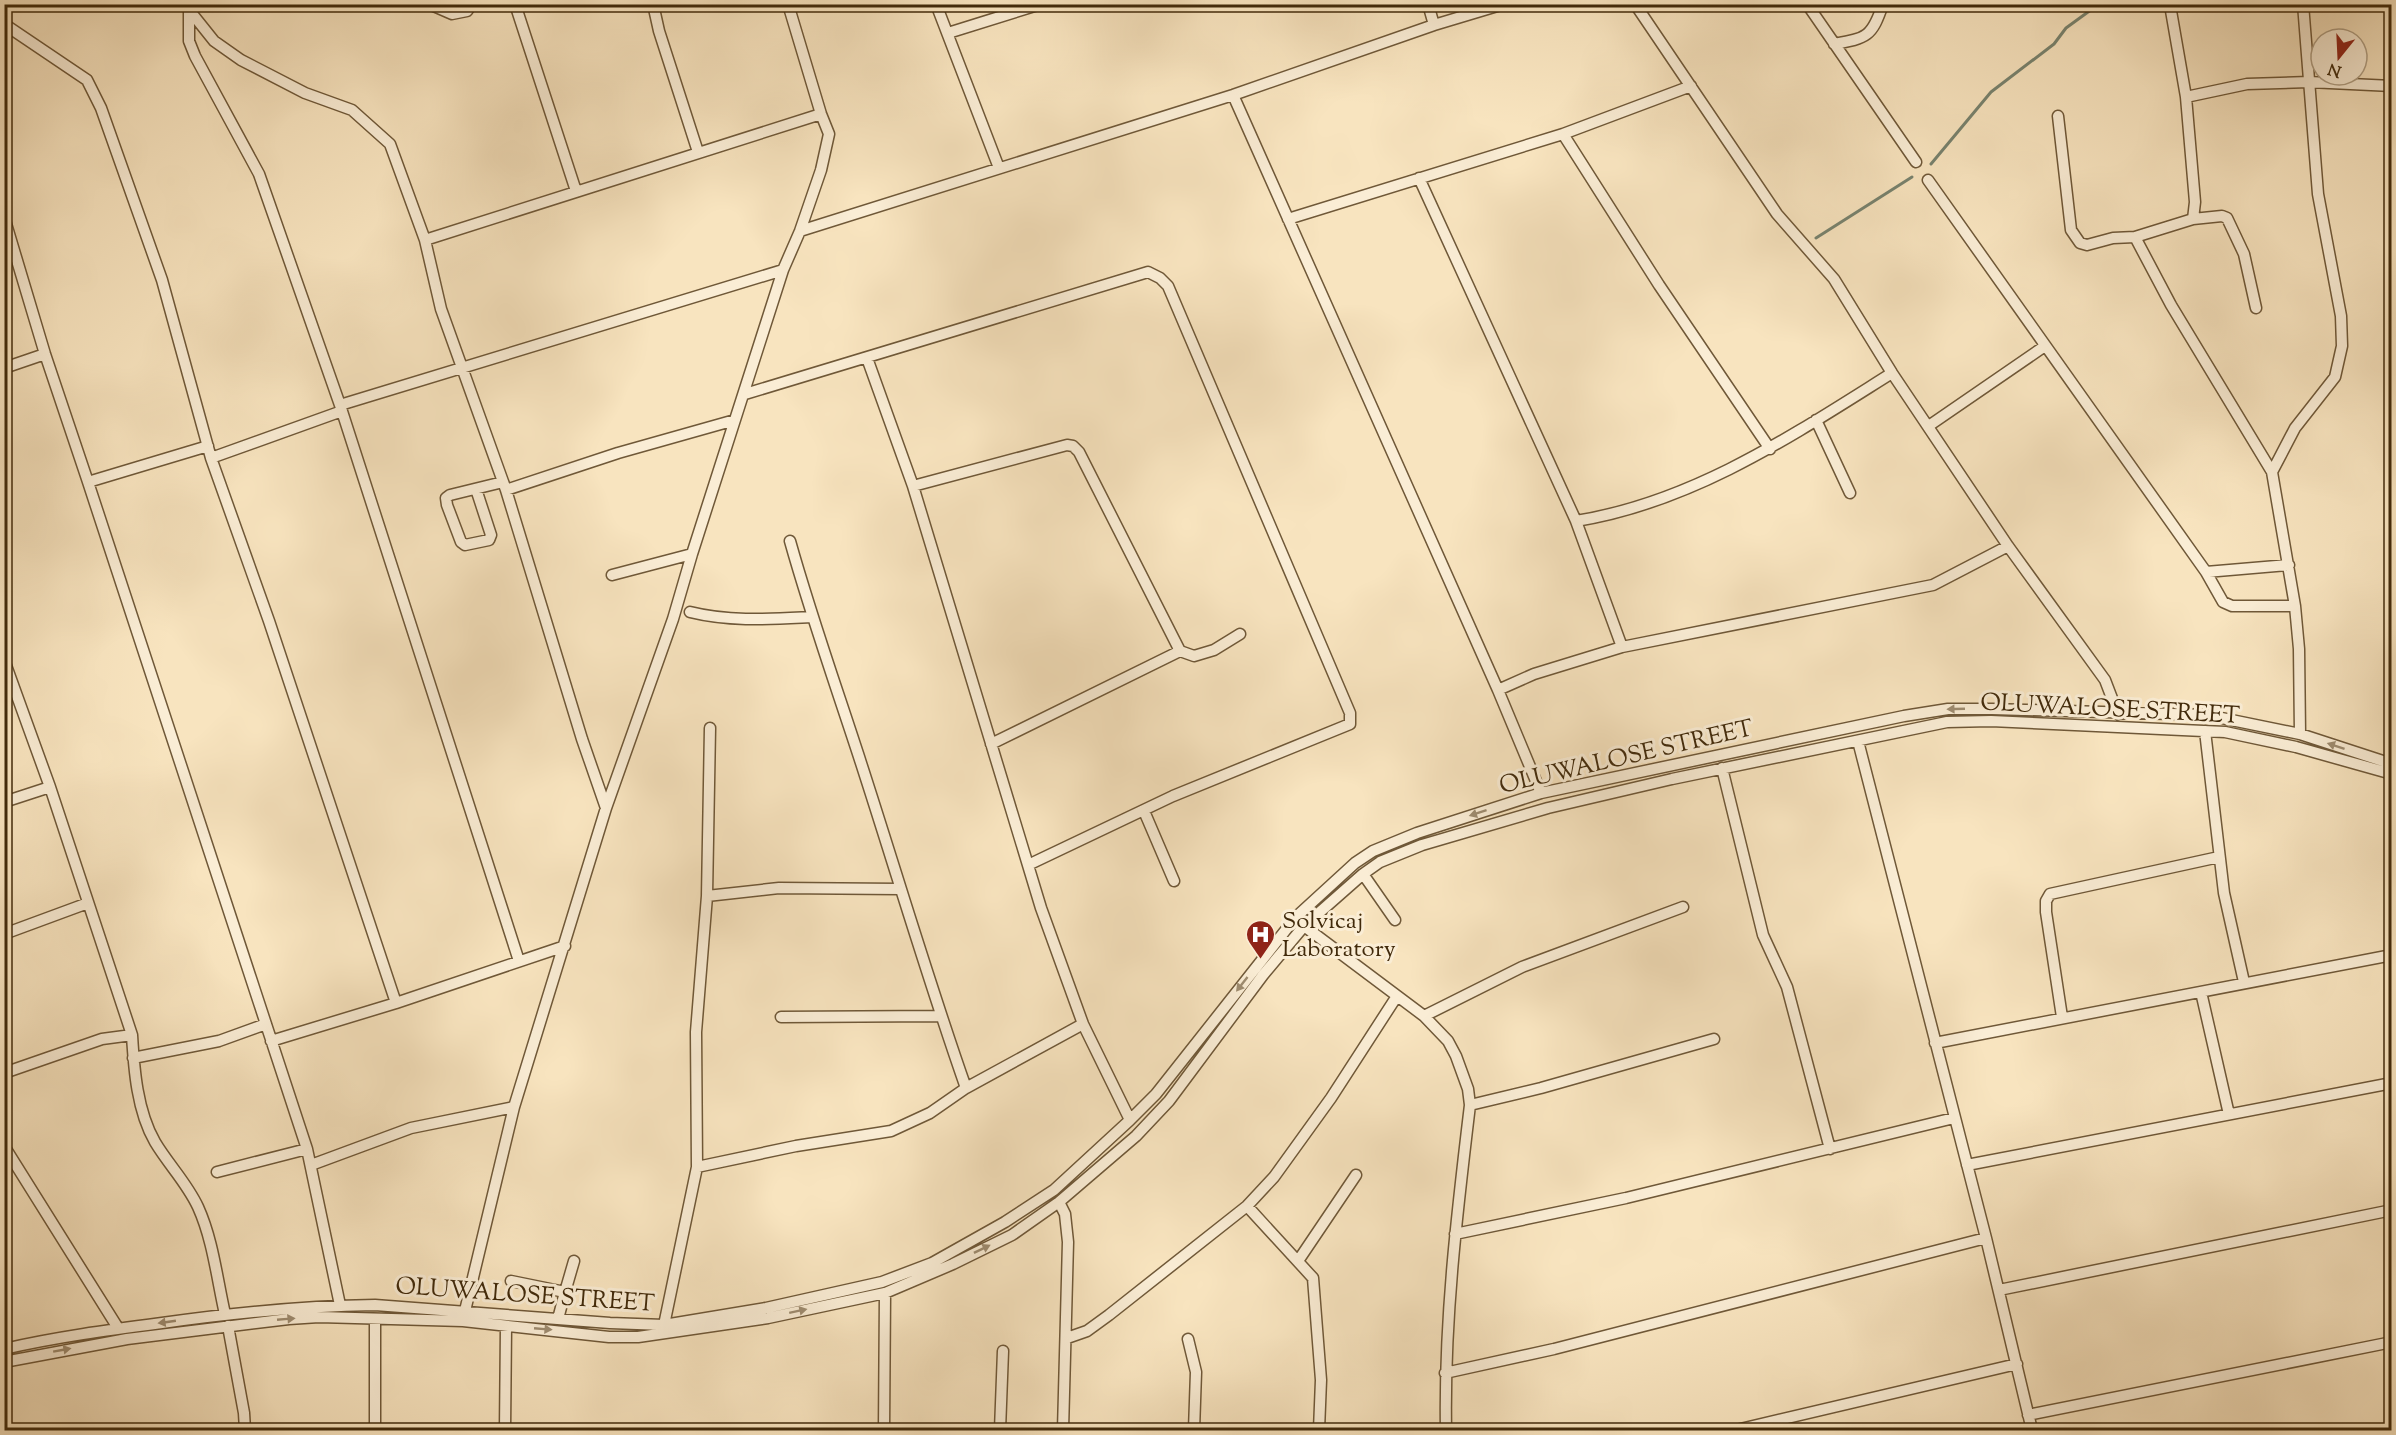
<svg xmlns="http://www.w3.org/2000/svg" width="2396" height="1435" viewBox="0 0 2396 1435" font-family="'Sorts Mill Goudy',serif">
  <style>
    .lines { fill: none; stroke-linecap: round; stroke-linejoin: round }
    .stream { stroke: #78836f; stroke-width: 3 }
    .minor-casing { stroke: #6f5838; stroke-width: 13 }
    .minor { stroke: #faedd5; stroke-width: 10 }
    .oneway { fill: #9e8c70 }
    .labels { text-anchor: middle; stroke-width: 6; stroke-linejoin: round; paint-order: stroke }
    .street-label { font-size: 24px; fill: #412a0b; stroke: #faedd5 }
    .poi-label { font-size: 24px; fill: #412a0b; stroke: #faedd5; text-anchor: start }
  </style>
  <rect width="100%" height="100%" fill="#f8e4bf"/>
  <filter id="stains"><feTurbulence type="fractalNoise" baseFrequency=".00333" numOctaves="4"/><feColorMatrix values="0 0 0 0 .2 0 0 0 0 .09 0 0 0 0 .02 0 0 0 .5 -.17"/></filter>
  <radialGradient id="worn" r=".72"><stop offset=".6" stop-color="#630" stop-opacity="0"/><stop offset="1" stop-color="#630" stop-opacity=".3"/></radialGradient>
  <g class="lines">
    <!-- stream -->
    <path class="stream" d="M1931,164L1991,92L2054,44L2066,28L2099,4
      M1816,238L1912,177"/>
    <defs>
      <path id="minor" d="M189,4V41L195,56L259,174L340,405L519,961
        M429,4L452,14L467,11L472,4
        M515,4L576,191
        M653,4L659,31L698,152
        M936,4L999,168
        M1428,4L1434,25
        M1635,4L1777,214L1834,279L1892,373L2008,546L2105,680L2118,714
        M1807,4L1916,162
        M2170,5L2186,97L2195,202L2193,219
        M190,11L214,41L241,60L305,93L352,110L390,144L425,240L441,309L506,490L582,739L606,808
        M4,24L87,80L101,108L162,280L211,458L269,621L396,1003
        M948,33L1041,4
        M1834,44C1867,38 1872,37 1883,4
        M1233,95L1498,690L1541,793
        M2186,97L2247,84L2309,82L2392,86
        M2058,116L2071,230L2080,243L2087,245L2113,238L2135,237L2193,219L2222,216L2227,218L2244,254L2256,308
        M1563,134L1659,285L1770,449
        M1419,178L1576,521L1622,647
        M1928,180L2206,572L2223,602L2232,606H2295
        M4,217L45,354L88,482L307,1149L340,1305
        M1288,219L1563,134L1691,86
        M800,231L1233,95L1434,25L1504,4
        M2135,237L2171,305L2272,472L2295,606L2299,649L2300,734
        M425,240L821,114
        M867,358L913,486L1041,908L1083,1024L1130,1120
        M4,368L45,354
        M745,394L1148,272L1160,278L1168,286L1350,713V724L1173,796L1028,865
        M340,405L783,270
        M1816,420L1850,493
        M1930,425L2045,346
        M211,458L342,411
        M2272,472L2295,428L2335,377L2342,346L2341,316L2318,194L2303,4
        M88,482L208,446
        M913,486L1067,445L1073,446L1079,452L1180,651
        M476,489L491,535L489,540L465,545L461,542L447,505L446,498L450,495L503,482
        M506,490L618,453L735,420
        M1576,521C1694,502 1793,435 1892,373
        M790,541C811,616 837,689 861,763C896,871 928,980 966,1088
        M2206,572L2289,565
        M612,575L692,554
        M690,612C730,622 770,619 811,617
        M4,660L50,787L132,1035C134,1069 137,1111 155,1142C168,1164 187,1183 198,1207C213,1240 217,1279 225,1314
        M1498,690L1534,674L1622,647L1933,585L2008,546
        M2205,731L2224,893L2244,982
        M1858,741L1986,1238L2032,1430
        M991,744L1180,651L1194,656L1214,650L1240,634
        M1722,768L1763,935L1787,987L1830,1149
        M4,802L50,787
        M1144,811L1174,881
        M1363,874L1395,920
        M707,896L779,888L900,889
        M1304,926L1424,1016L1448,1041L1456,1056L1468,1089L1470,1105C1457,1213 1444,1321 1446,1430
        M4,934L88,903
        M2201,992L2228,1110L2230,1113
        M1424,1016L1522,967L1683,907
        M781,1017L941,1016
        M2062,1017L2046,912V901L2050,894L2219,857
        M271,1041L396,1003L565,946
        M1935,1043L2392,955
        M133,1058L219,1041L266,1024
        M4,1073L102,1039L132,1035
        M1470,1105L1541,1088L1714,1039
        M4,1146L118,1328
        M311,1165L411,1128L514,1107
        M1967,1165L2392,1083
        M697,1167L796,1146L891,1131L930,1113L966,1088L1083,1024
        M217,1172L307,1149
        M1059,1202L1065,1214L1068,1242L1063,1430
        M1247,1206L1313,1278L1321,1380L1319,1430
        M1455,1234L1626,1198L1954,1118
        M1298,1261L1356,1175
        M511,1281L565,1292L558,1319
        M1999,1290L2392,1210
        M565,1292L574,1261
        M464,1315L514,1107L606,808L673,619L692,554L783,270L800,231L821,170L829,134L821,114L788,4
        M375,1319V1430
        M664,1325L697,1167L696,1032L707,896L710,728
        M228,1326L244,1413L245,1430
        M1067,1338L1087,1331L1109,1315L1247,1206L1274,1177L1331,1098L1397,996
        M1188,1339L1196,1372L1194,1430
        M4,1349C56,1337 109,1330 162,1323C232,1313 303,1306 375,1305L610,1323L664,1325L766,1308L882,1282L932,1263L1005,1222L1054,1190L1130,1120L1156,1094L1296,917L1355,863L1373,851L1417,833L1541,793L1904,716L1948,709H1992L2207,715L2300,734L2392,764
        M4,1362L127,1339L289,1319L319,1317L463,1321L609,1337H638L768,1318L885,1293L953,1264L1012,1235L1059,1202L1136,1136L1169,1101L1263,975L1304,926L1363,874L1380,862L1422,845L1548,808L1672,779L1947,722L1991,721L2225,732L2296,747L2392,774
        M1445,1373L1554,1349L1986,1238
        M2028,1415L2392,1342
        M505,1430L506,1326
        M884,1430L885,1293
        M1000,1430L1003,1351
        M1736,1430L2017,1364"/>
    </defs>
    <!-- minor casing -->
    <use href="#minor" class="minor-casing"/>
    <!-- minor -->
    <use href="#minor" class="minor"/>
  </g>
  <!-- one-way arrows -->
  <defs><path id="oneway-solid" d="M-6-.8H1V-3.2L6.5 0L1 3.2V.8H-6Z" transform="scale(1.5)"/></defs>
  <g class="oneway">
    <use href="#oneway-solid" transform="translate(1956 709) rotate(178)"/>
    <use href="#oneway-solid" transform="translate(2336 746) rotate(-162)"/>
    <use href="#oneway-solid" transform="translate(1478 813) rotate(162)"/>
    <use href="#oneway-solid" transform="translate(1242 984) rotate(128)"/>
    <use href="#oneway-solid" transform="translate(982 1249) rotate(-26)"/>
    <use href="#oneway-solid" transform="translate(798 1311) rotate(-12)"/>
    <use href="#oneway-solid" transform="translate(286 1319) rotate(-5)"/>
    <use href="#oneway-solid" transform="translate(167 1322) rotate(172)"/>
    <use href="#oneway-solid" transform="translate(543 1329) rotate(5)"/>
    <use href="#oneway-solid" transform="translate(62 1350) rotate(-10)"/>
  </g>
  <!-- icons -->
  <defs>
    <symbol id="hospital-pin" viewBox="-11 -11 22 30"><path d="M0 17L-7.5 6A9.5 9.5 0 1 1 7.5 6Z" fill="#8f2418" stroke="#faedd5"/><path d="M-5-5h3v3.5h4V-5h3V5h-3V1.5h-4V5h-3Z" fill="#fff"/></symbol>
  </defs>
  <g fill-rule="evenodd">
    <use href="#hospital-pin" x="1244" y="918" width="33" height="45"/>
  </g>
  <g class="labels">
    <!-- street labels -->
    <g class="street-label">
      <text transform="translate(2110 708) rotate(3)" y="8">OLUWALOSE STREET</text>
      <text transform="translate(1626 756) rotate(-13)" y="8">OLUWALOSE STREET</text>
      <text transform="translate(525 1294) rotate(4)" y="8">OLUWALOSE STREET</text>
    </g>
    <!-- poi labels -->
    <g class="poi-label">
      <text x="1282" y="928">Solvicaj<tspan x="1282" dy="28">Laboratory</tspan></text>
    </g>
  </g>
  <!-- margin -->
  <rect width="2396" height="1435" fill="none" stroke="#f8e4bf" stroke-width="24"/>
  <rect x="6" y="6" width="2384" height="1423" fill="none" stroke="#412a0b" stroke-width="3"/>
  <rect x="12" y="12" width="2372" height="1411" fill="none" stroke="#412a0b" stroke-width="1.5"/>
  <!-- north arrow -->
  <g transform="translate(2339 57) rotate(198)"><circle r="28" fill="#faedd5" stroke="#b09f84" stroke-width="1.5"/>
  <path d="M0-4.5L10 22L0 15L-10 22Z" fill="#8f2418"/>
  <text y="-9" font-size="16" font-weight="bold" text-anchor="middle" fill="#412a0b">N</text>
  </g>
  <rect width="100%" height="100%" filter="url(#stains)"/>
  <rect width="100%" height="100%" fill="url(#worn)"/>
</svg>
